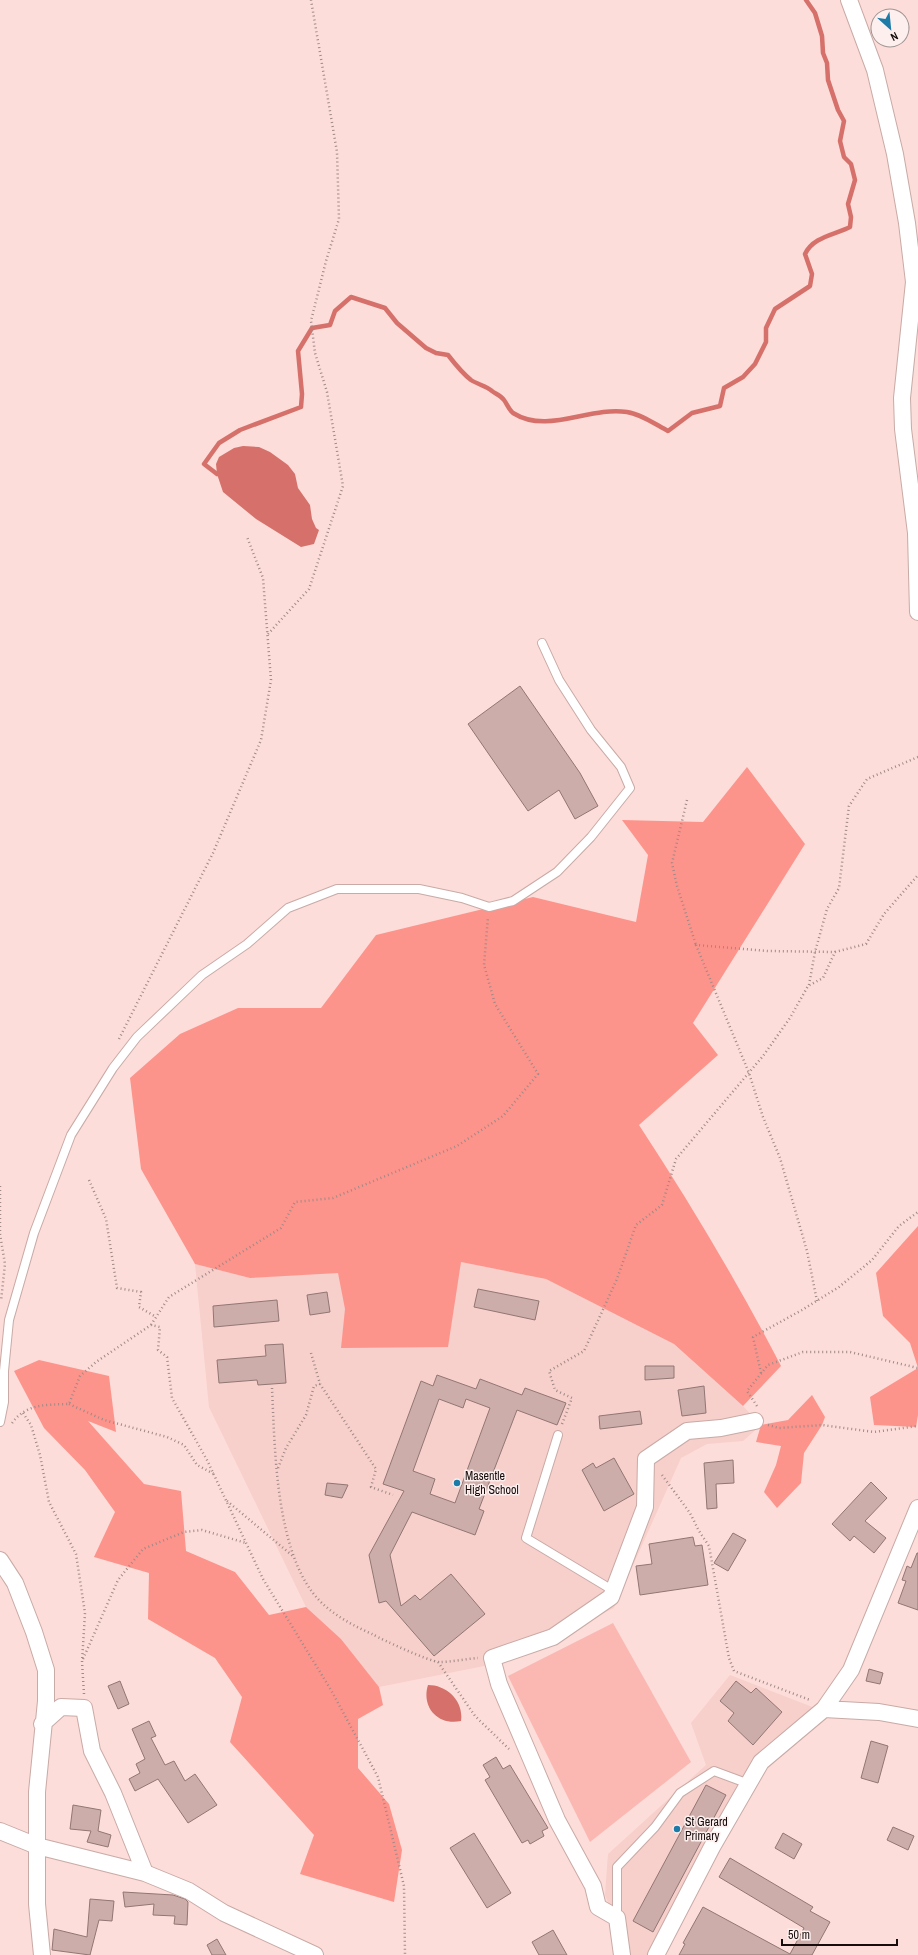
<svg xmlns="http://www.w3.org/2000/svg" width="918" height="1955" viewBox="0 0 918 1955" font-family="'Archivo Narrow',sans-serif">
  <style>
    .built { fill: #f7cfcb }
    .green { fill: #fbb8b2 }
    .forest { fill: #fc948c }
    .water { fill: #d5716a }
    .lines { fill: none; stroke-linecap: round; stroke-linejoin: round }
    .stream { stroke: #d5716a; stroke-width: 4.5 }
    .building { fill: #ccadaa; stroke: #927673; fill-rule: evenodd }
    .lane-casing { stroke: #c8aaa6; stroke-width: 10 }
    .street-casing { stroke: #c8aaa6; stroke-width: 18 }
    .path { stroke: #a08986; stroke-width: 2.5; stroke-dasharray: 1 3; stroke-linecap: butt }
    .lane { stroke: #fff; stroke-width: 8 }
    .street { stroke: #fff; stroke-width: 16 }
    .poi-dot { fill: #1d7ba8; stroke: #fcefee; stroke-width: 1.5 }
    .labels { text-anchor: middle; stroke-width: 3; stroke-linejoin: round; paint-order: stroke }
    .poi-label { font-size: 12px; fill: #160c0b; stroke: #fcefee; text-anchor: start }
  </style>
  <rect width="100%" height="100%" fill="#fdddd9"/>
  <!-- built -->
  <path class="built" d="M461,1262L546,1279L674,1344L743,1406L761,1425L743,1441L707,1444L681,1458L614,1608L504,1662L379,1687L341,1639L306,1607L209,1407L195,1264L250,1278Z
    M730,1675L815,1708L758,1754L652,1955H627L624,1939V1915L611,1910L605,1895L608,1854L706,1765L691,1723Z"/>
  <!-- green -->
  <path class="green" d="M613,1623L691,1762L590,1842L508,1676Z"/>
  <!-- forest -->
  <path class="forest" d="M747,767L805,844L693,1023L718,1055L639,1125C690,1203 738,1283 781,1366L743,1406L674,1344L546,1279L461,1262L448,1347L341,1348L345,1309L338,1273L250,1278L195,1264L141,1169L130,1078L180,1034L238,1008H321L376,935L533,897L636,922L648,855L622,820L703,822Z
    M918,1226V1415L916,1427L874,1425L870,1397L918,1368L910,1343L883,1316L876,1273Z
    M39,1360L109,1376L116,1432L88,1421L144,1484L181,1491L186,1551L235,1572L269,1615L306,1607L341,1639L379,1687L383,1705L358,1719V1768L389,1804L402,1850L394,1902L300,1874L314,1835L230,1742L242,1697L215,1658L148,1619L149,1573L94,1557L115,1512L85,1470L44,1428L14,1371Z
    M812,1395L825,1417L822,1425L804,1453L801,1483L777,1508L764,1492L776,1465L781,1446L756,1442L761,1425L788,1420Z"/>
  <!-- water -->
  <path class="water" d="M243,446L259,447L270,452L288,465L295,474L298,488L310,505L312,519L316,528L319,530L314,544L301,547L256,519L223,492L217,474L216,464L219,457L234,448Z
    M428,1685C447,1685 464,1701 461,1721C438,1726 421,1707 428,1685Z"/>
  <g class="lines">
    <!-- stream -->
    <path class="stream" d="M217,474L204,464L219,443L240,430L301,407L302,394L298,351L312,328L330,325L335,311L351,297L385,308L397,323L426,348L436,353L448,355C455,364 462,373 471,380C477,384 486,386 492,391C496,394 501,396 504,400C507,404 509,410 513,413C548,435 589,406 627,412C641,414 655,424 668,431L692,413L720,406L724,388L743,377L755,364L766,342V328L775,309L810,286L812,274L805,254C813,237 834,235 850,227L851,217L848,204L855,180L851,164L844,157L840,141L844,121L838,110L828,80L827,63L823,53L822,36L815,13L806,0"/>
  </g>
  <!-- building -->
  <path class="building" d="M520,686L580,773L598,806L575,819L559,790L528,811L468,724Z
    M478,1289L539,1301L535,1320L474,1307Z
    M327,1292L330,1312L310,1315L307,1295Z
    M277,1300L279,1321L214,1327L213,1306Z
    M283,1344L286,1383L258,1385L257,1380L219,1383L217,1360L266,1356L265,1345Z
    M645,1366H674V1378L645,1380Z
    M437,1375L476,1389L480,1379L522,1395L525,1388L566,1403L557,1425L517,1410L479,1509L484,1511L475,1535L412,1512L390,1555L401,1606L415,1595L420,1600L451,1574L485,1614L434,1656L386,1601L379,1603L369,1555L404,1491L383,1484L421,1381L433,1386ZM439,1399L463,1408L466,1399L490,1408L455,1503L430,1494L435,1479L413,1471Z
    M704,1386L706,1413L682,1416L678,1390Z
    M640,1411L642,1424L600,1429L599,1416Z
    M614,1458L634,1494L604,1511L582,1470L593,1463L596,1468Z
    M733,1460L734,1483L716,1484L717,1508L707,1509L704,1463Z
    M871,1482L887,1498L865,1521L886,1538L874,1553L854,1536L850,1541L832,1524Z
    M327,1483L348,1485L342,1498L325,1495Z
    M733,1533L746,1540L728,1571L714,1563Z
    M693,1537L695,1546L702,1545L708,1585L640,1595L636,1566L652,1564L649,1544Z
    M917,1553H918V1610L898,1603L906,1581L902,1580L907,1566L911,1568Z
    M869,1669L883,1673L880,1684L866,1681Z
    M120,1681L129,1704L118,1709L108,1686Z
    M736,1681L751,1693L756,1688L782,1712L753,1745L728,1721L734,1713L720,1701Z
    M149,1721L156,1736L151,1738L165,1765L174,1761L185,1781L195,1774L217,1805L188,1823L158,1779L135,1791L129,1779L140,1773L136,1764L145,1759L132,1729Z
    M871,1741L888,1746L878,1783L861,1778Z
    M496,1757L503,1769L510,1765L548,1828L542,1831L544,1836L530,1844L528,1840L522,1843L485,1780L490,1777L483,1765Z
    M706,1785L726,1795L653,1932L633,1921Z
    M73,1805L101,1810L98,1831L111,1835L108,1847L87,1842L91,1831L70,1829Z
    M893,1827L914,1836L908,1850L887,1840Z
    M474,1833L511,1893L487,1908L450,1848Z
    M783,1833L802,1844L794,1859L775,1848Z
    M730,1858L813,1907L810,1911L830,1922L812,1955H679L685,1944L683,1943L703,1907L790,1954L804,1928L719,1877Z
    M123,1892L173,1895L185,1899L188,1902L187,1925L174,1924L175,1916L153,1915L154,1904L125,1907Z
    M90,1899L114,1901L112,1921L99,1920L90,1955L52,1950L54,1929L87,1937Z
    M553,1930L567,1955H539L532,1942Z
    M217,1939L226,1955H212L207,1945Z"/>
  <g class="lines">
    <defs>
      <path id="lane" d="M0,1422L4,1402V1371L9,1320L34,1233L71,1135L113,1068L137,1037L202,975L247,944L288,908L337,889H419L462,898L489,907L513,901L557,872L591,837L630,788L621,767L591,730L559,680L542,643
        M558,1435L526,1538L614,1591
        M617,1918V1867L655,1827L680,1793L714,1771L749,1784"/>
      <path id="street" d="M849,0L875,70L895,154L907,223L914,282L902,398L903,429L916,533L918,612
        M0,1560L15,1583L34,1632L46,1670V1701L37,1792V1904L42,1955
        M824,1709L879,1712L918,1719
        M42,1724L61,1707L84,1708L92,1751L113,1793L145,1873
        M0,1831L37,1846L145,1873L189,1891L224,1913L315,1955
        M622,1955L617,1918L598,1907L593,1886L557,1820L531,1759L499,1684L492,1658L553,1637L611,1597L645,1507L646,1459L687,1431L721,1428L755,1421
        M656,1955L712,1847L761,1762L824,1709L851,1670L918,1508"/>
    </defs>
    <!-- lane casing -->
    <use href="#lane" class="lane-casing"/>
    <!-- street casing -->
    <use href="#street" class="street-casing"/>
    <!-- path -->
    <path class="path" d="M268,634L309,589L343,486L327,392L315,353L311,321L326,261L339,219L337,152L311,0
      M687,800L672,863L677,886L696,945
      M809,985L815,952L827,909L839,888L849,806L867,779L918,757
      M119,1039L213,853L261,740L271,680L263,578L247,537
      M89,1180L106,1219L117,1288L141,1292L139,1307L156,1317
      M0,1186V1234L5,1264L1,1301
      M817,1301L807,1251L780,1158L763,1117L749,1073L696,945L768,951L835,952
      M151,1325L169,1297L281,1228L295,1202L333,1198L457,1146L503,1116L538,1074L495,1004L484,965L488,917
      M311,1353L320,1384L376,1469L371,1487L393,1495
      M761,1373L753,1337L802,1310L839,1287L872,1260L899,1226L918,1212
      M272,1388C275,1449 275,1560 323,1604C337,1617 354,1626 372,1634C383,1640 428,1661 439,1662C451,1662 465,1659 478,1658
      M69,1404L104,1420L167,1437L184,1445L197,1465L214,1474
      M757,1406L747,1391L768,1365L803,1352H850L918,1368
      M23,1413L31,1425L40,1455L49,1502L76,1554L85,1613L82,1662L84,1694
      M12,1423C27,1403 46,1405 69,1404L80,1376L96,1362L151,1325L160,1327L158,1350L167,1357L172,1398L207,1460L263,1579L331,1690L378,1777L404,1886L405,1955
      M562,1424L572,1398L555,1390L549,1371L584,1351L617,1279L636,1225L662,1205L676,1159L763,1056L790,1018L808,986L823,978L835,952L866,944L884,914L918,875
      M768,1425L779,1428L822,1425L874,1432L918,1426
      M278,1468L286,1448L306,1415L314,1386L320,1384
      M662,1475L690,1513L699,1531L709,1546L729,1658L734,1671L810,1700
      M227,1501L294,1557
      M83,1659L118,1580L143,1549L184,1532L202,1530L246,1543
      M438,1662L475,1716L509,1749"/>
    <!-- lane -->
    <use href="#lane" class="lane"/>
    <!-- street -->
    <use href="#street" class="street"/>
  </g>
  <!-- markers -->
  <g class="poi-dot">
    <circle cx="457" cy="1483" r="4"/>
    <circle cx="677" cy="1829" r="4"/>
  </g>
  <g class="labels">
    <!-- poi labels -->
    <g class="poi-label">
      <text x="465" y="1480">Masentle<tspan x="465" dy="14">High School</tspan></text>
      <text x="685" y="1826">St Gerard<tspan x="685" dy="14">Primary</tspan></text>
    </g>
  </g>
  <!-- north arrow -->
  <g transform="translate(890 28) rotate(153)"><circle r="19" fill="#fcefee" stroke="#a09493"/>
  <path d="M0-3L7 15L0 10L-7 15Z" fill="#1d7ba8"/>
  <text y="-6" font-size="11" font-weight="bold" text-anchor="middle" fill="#160c0b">N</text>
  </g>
  <!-- scale -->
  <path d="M782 1939v6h115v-6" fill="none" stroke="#160c0b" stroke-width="2"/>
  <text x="788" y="1939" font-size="12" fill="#160c0b" stroke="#fcefee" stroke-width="3" paint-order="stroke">50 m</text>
</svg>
